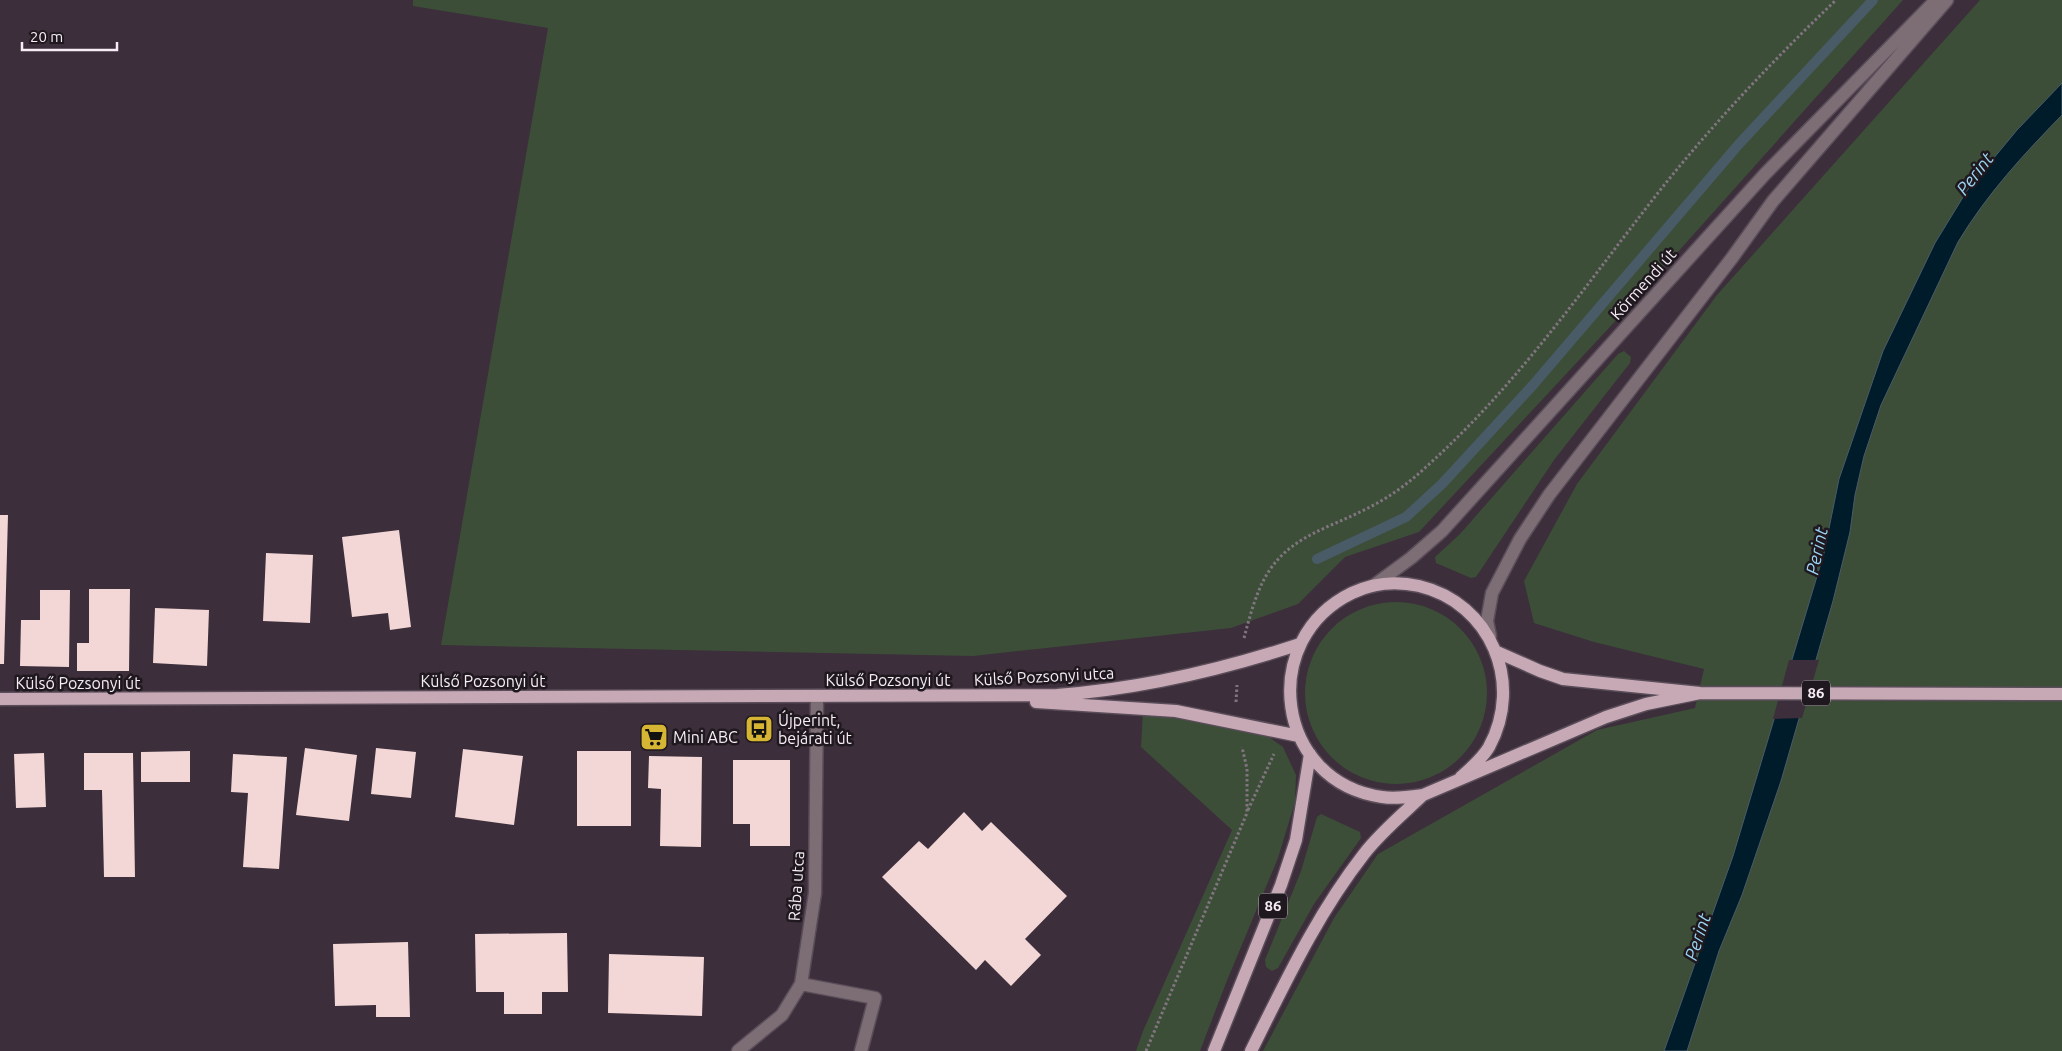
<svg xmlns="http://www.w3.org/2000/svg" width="2062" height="1051" viewBox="0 0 2062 1051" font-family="Ubuntu,sans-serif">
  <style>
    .green { fill: #3c4e38 }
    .water { fill: #001c2b; stroke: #4a5b68 }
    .pier { fill: #3c2e3b }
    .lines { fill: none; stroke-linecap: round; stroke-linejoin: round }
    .stream { stroke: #4a5b68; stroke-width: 10 }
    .building { fill: #f2d7d6 }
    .minor-casing { stroke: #5a4d59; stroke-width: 15 }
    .major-casing { stroke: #5a4d59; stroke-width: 15 }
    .path { stroke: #817580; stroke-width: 3; stroke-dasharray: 2.5 2.5; stroke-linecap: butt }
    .minor { stroke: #7d6e75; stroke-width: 12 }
    .major { stroke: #c7a9b6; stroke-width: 12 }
    .labels { text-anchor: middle; stroke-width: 5; stroke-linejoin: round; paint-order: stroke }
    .shield { fill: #1f181e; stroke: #b6adb4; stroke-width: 1 }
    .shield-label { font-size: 15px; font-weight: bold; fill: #f6edf5 }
    .street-label { font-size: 16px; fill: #f6edf5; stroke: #1f181e }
    .poi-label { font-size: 16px; fill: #f6edf5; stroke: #1f181e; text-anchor: start }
    .water-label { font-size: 18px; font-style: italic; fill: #99d4f5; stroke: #1f181e }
  </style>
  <rect width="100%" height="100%" fill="#3c2e3b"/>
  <!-- green -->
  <path class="green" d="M413,0H1903L1634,301L1419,532L1345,557L1298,604L1231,628L973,656L441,645L548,28L413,6Z
    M1980,0H2062V1051H1263L1334,918L1378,854L1597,730L1695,708L1704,669L1594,642L1534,623L1524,581L1577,484L1717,295Z
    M1624,351L1631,357L1630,363L1554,460L1476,577L1471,578L1436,563L1435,557L1460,534L1618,354Z
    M1305 693a91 91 0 1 1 182 0a91 91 0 1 1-182 0Z
    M1143,711L1262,732L1283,747L1296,775L1295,802L1278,858L1226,983L1200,1051H1136L1143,1031L1232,830L1141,747Z
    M1321,814L1360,832L1361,838L1314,904L1278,968L1272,971L1266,967L1265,960L1301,871L1317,817Z"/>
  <!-- water -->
  <path class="water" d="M2062,83V115C2023,155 1987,194 1958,242L1881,405L1864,456L1855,495L1850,532L1833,601L1781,781L1742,895L1719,951L1687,1051H1664L1733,856L1824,553L1839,479L1883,351L1935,243L1968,189L2017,130Z"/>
  <!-- pier -->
  <path class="pier" d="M1789,660H1819L1802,718L1773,719Z"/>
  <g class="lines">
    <!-- stream -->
    <path class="stream" d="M1317,559L1406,517L1442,484L1533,385L1739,144L1873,0"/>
  </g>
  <!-- building -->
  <path class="building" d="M0,515H8L4,664H0Z
    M399,530L411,627L390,630L388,613L352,617L342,537Z
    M266,553L313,555L310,623L263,621Z
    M89,589H130L129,671H77V643H89Z
    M40,590H70L69,667L20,666L21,620H40Z
    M155,608L209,610L207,666L153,663Z
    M305,748L357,755L349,821L296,815Z
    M376,748L416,752L411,798L371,794Z
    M463,749L523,756L514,825L455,817Z
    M190,751V782H141V752Z
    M577,751H631V826H577Z
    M44,753L46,807L16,808L14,754Z
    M84,753H133L135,877H104L102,790H84Z
    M233,754L287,757L279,869L243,867L248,793L231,792Z
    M649,756L702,757L701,847L660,846L661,789L648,788Z
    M733,760H790V846H750V824H733Z
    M964,812L982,831L991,822L1067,896L1025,939L1041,955L1011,986L985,960L976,970L882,877L919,841L928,849Z
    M567,933L568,992H542V1014H504V992H476L475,934Z
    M408,942L410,1017H376V1005L335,1006L333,944Z
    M609,954L704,957L702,1016L608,1013Z"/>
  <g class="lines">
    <defs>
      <path id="minor" d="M1373,586L1411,558L1442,531L1765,174L1936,0
        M1490,636L1487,621L1492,593L1520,539L1549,495L1732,258L1773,201L1947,0
        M801,984L875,998L861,1051
        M738,1051L782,1015L801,984L815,893L817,696"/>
      <path id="major" d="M1497,652L1540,671L1563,679L1700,693L2062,694
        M0,699L1057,695C1139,689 1221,670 1300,644
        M1036,702L1176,711L1299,736
        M1461,777C1471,768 1482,759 1489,747C1524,683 1491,603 1419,586C1397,581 1373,583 1352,593C1257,639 1275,782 1382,797C1396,799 1409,797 1423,795L1606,717L1646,704L1700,693
        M1214,1051L1281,885L1296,840L1310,754
        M1251,1051C1285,983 1317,914 1364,854C1381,832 1403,814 1423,795"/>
    </defs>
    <!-- minor casing -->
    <use href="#minor" class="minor-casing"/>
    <!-- major casing -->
    <use href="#major" class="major-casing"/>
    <!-- path -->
    <path class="path" d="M1244,638C1250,616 1256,591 1269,571C1292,536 1329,528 1364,510C1387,499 1408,484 1426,467C1514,388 1578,296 1650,203C1706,131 1770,63 1836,0
      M1236,702L1237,685
      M1248,810L1274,754
      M1146,1051L1247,813V769L1242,747"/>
    <!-- minor -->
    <use href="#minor" class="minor"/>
    <!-- major -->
    <use href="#major" class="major"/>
  </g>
  <!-- icons -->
  <defs>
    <symbol id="bus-square" viewBox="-11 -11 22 22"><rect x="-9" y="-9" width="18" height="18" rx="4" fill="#d6b534" stroke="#1f181e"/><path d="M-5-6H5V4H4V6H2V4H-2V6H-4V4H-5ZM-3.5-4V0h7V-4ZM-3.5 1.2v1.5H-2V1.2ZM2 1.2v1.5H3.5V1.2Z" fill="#111"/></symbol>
    <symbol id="supermarket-square" viewBox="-11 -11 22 22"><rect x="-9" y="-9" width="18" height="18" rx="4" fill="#d6b534" stroke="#1f181e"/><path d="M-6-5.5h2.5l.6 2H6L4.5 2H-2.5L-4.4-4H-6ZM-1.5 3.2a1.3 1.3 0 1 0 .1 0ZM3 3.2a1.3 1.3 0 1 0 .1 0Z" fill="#111"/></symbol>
  </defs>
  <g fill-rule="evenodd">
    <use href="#bus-square" x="743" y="713" width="32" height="32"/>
    <use href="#supermarket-square" x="638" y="721" width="32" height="32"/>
  </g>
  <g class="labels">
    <!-- shield labels -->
    <g class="shield">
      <rect x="1802" y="680.5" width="28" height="25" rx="4"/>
      <rect x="1259" y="893.5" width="28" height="25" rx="4"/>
    </g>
    <g class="shield-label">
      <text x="1816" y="698">86</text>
      <text x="1273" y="911">86</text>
    </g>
    <!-- street labels -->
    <g class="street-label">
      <text transform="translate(1643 284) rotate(-48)" y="6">Körmendi út</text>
      <text transform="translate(1044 676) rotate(-3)" y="6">Külső Pozsonyi utca</text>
      <text x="888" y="686">Külső Pozsonyi út</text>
      <text x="483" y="687">Külső Pozsonyi út</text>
      <text x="78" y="689">Külső Pozsonyi út</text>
      <text transform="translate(796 886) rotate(-86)" y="6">Rába utca</text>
    </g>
    <!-- poi labels -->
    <g class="poi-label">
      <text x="778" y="726">Újperint,<tspan x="778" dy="18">bejárati út</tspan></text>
      <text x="673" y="743">Mini ABC</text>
    </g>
    <!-- water labels -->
    <g class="water-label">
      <text transform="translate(1975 174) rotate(-52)" y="6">Perint</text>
      <text transform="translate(1817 551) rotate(-78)" y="6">Perint</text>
      <text transform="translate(1698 937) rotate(-72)" y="6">Perint</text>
    </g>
  </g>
  <!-- scale -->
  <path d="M22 42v8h95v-8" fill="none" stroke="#f6edf5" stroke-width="2.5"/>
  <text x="30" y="42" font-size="15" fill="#f6edf5" stroke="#1f181e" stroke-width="4" paint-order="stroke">20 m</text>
</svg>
